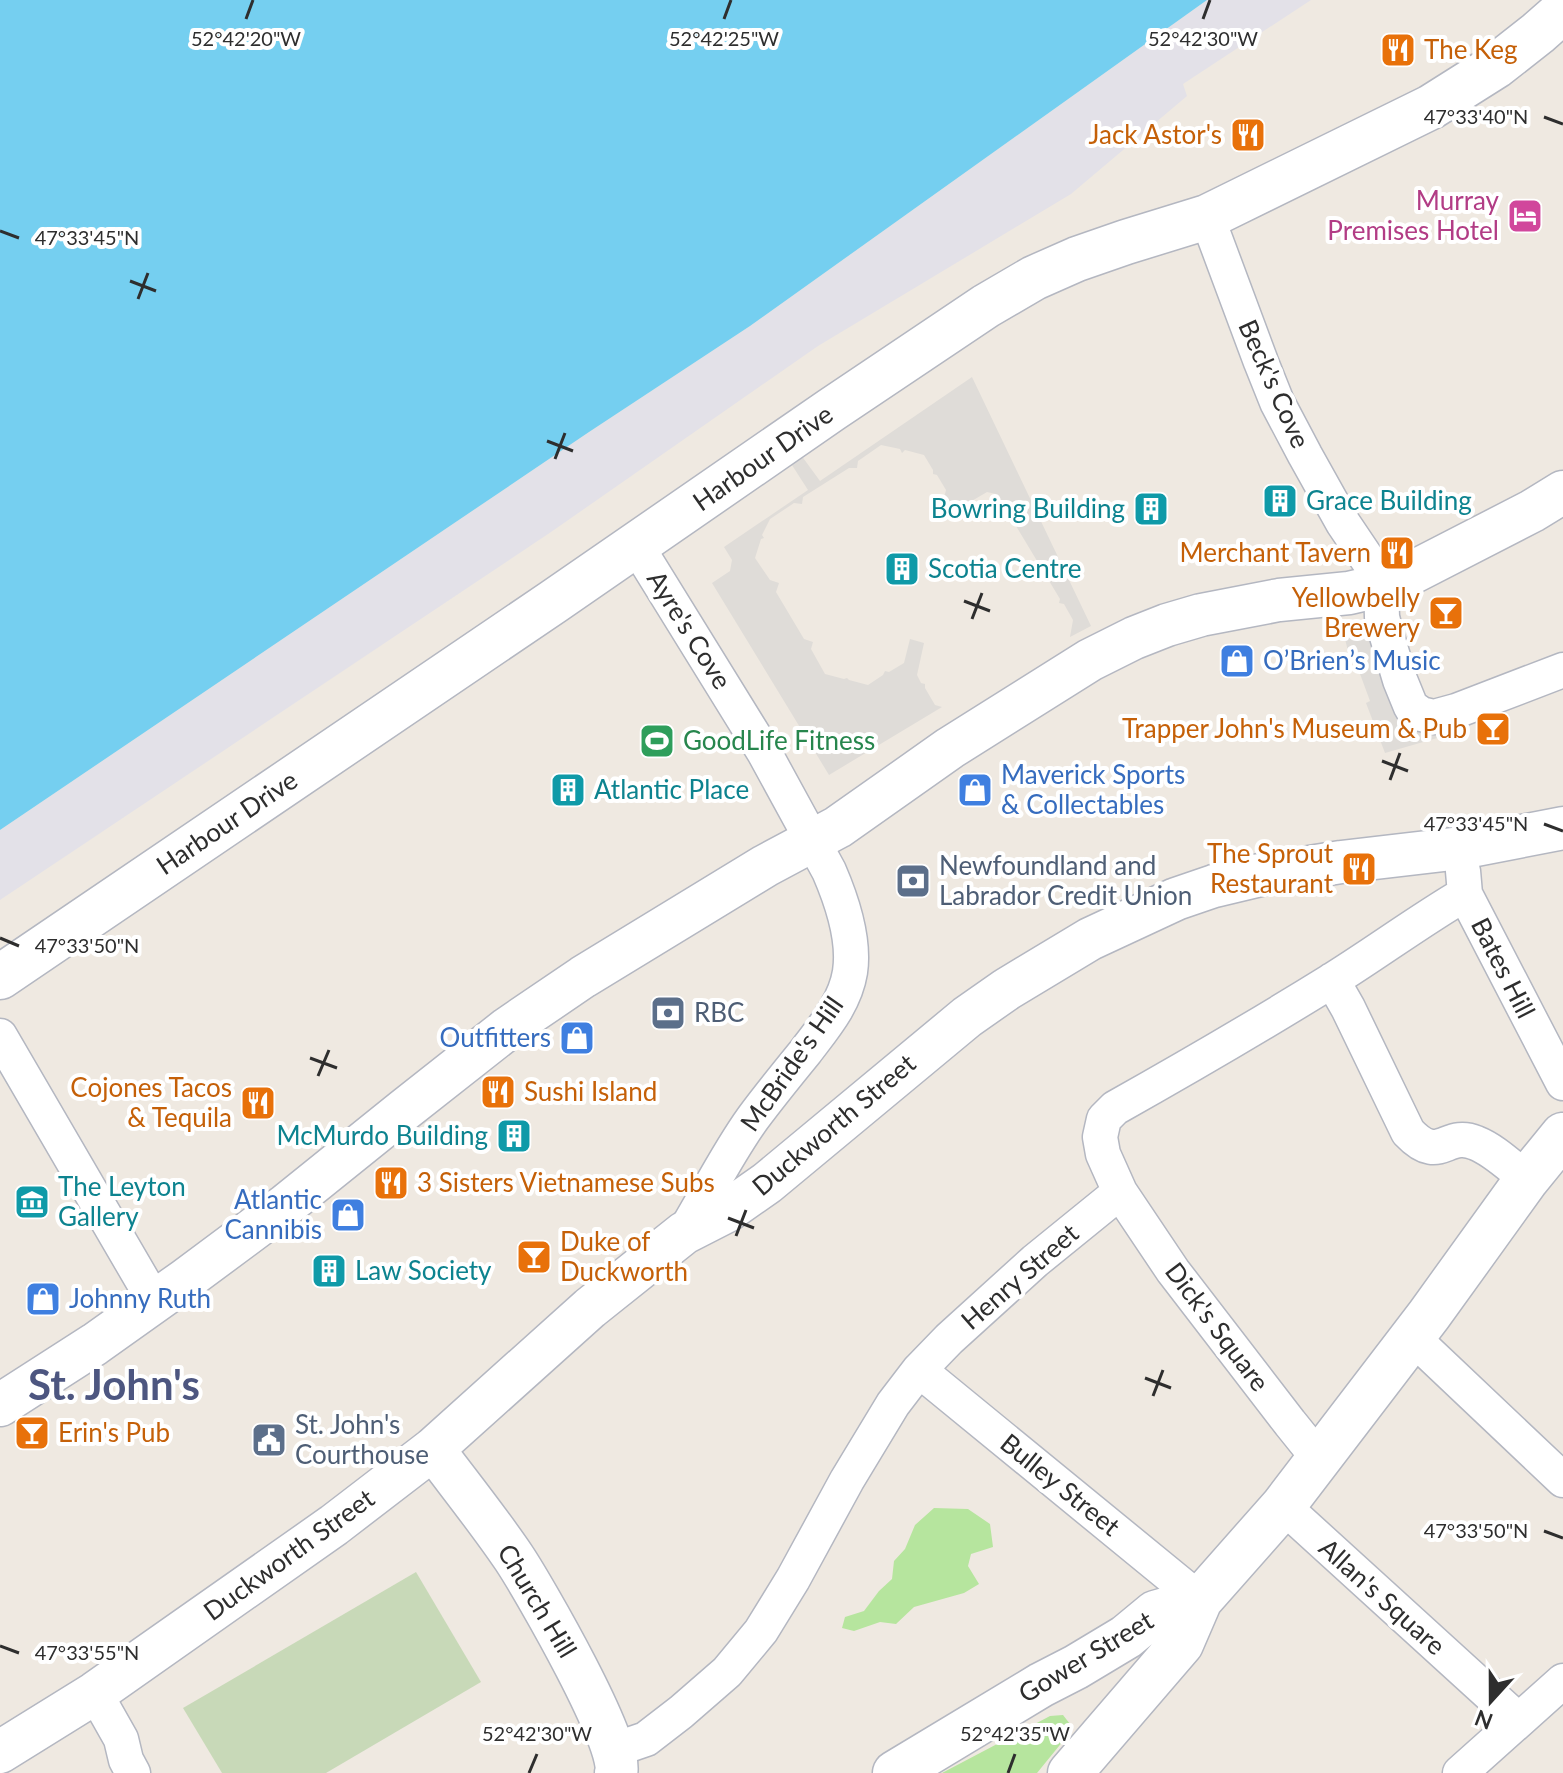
<svg xmlns="http://www.w3.org/2000/svg" width="1563" height="1773" viewBox="0 0 1563 1773" font-family="Lato,sans-serif">
  <style>
    .industrial { fill: #e3e1e8 }
    .green { fill: #b6e59e }
    .cemetery { fill: #c8d9b8 }
    .plaza { fill: #dfdcd8 }
    .water { fill: #75cff0 }
    .lines { fill: none; stroke-linecap: round; stroke-linejoin: round }
    .minor-casing { stroke: #b4b7c1; stroke-width: 37 }
    .tertiary-casing { stroke: #b4b7c1; stroke-width: 45 }
    .secondary-casing { stroke: #b4b7c1; stroke-width: 47 }
    .minor { stroke: #fff; stroke-width: 34 }
    .tertiary { stroke: #fff; stroke-width: 42 }
    .secondary { stroke: #fff; stroke-width: 44 }
    .ticks { fill: none; stroke: #2e2e2e; stroke-width: 3 }
    .labels { text-anchor: middle; stroke-width: 8; stroke-linejoin: round; paint-order: stroke }
    .food-label { font-size: 26px; fill: #c56008; stroke: #fff; text-anchor: end }
    .hotel-label { font-size: 26px; fill: #b23c85; stroke: #fff; text-anchor: end }
    .street-label { font-size: 26px; fill: #2e2e2e; stroke: #fff }
    .culture-label { font-size: 26px; fill: #0d838f; stroke: #fff; text-anchor: start }
    .shop-label { font-size: 26px; fill: #366cbe; stroke: #fff; text-anchor: start }
    .leisure-label { font-size: 26px; fill: #27864d; stroke: #fff; text-anchor: start }
    .service-label { font-size: 26px; fill: #4e5e75; stroke: #fff; text-anchor: start }
    .town-label { font-size: 42px; font-weight: bold; fill: #4d5680; stroke: #fff }
    .ticks-label { font-size: 20px; text-anchor: middle; fill: #2e2e2e; stroke: #fff; stroke-width: 8; stroke-linejoin: round; paint-order: stroke }
  </style>
  <rect width="100%" height="100%" fill="#efe9e1"/>
  <!-- industrial -->
  <path class="industrial" d="M1207,0H1311L1183,84L1187,96L1071,194L818,346L551,532L0,900V830L589,432L750,326Z"/>
  <!-- green -->
  <path class="green" d="M934,1508L968,1509L990,1524L993,1547L971,1554L968,1566L979,1584L964,1593L914,1607L896,1624L880,1622L854,1631L842,1628L845,1617L864,1611L879,1591L892,1579L894,1561L905,1549L915,1525Z
    M1063,1715L1070,1724L1068,1735L1037,1773H942L1050,1716Z"/>
  <!-- cemetery -->
  <path class="cemetery" d="M416,1572L481,1682L326,1773H222L183,1708Z"/>
  <!-- plaza -->
  <path class="plaza" d="M972,377L1091,626L1070,637L1073,620L1064,604L1059,603L1060,599L1010,516L1005,515L1006,510L996,494L987,492L970,502L969,506L965,505L957,510L942,506L946,490L937,475L933,474V470L924,455L905,450L902,453L900,449L881,445L858,461L857,468H849L803,497L802,504L794,503L770,519L762,535L764,538L761,539L755,558L770,580L779,583L776,592L804,639L813,642L811,649L825,674L844,679L847,678L849,680L868,685L883,675L885,671L889,672L904,663L910,639L924,643L917,675L921,683L925,684V688L935,705L942,707L829,775L712,583L730,571L732,560L724,547L808,490L790,462L801,455L820,481Z
    M1357,630L1363,631L1370,637L1395,709L1455,724L1458,732L1385,753L1366,703L1370,701L1356,663H1351L1343,631Z"/>
  <!-- water -->
  <path class="water" d="M0,0H1207L750,326L589,432L0,830Z"/>
  <g class="lines">
    <defs>
      <path id="minor" d="M1207,217L1261,362L1277,402L1305,455L1343,523L1374,569L1381,586L1382,617L1386,633L1400,680L1411,707L1421,714L1434,717L1456,711L1563,670
        M636,545L764,752L829,871C842,901 855,939 850,972C845,1003 824,1027 806,1051C788,1073 770,1095 753,1118C727,1154 707,1195 684,1233
        M1463,871L1465,894L1563,1083
        M1332,980L1348,1008L1408,1132C1440,1166 1445,1130 1476,1143C1494,1150 1511,1167 1527,1179
        M0,1036L155,1302
        M1412,1337L1563,1480
        M919,1370L1200,1600
        M1319,1459L1290,1423L1173,1271L1120,1192L1103,1154L1100,1137L1104,1119L1115,1108C1188,1067 1260,1025 1331,981C1376,953 1419,921 1465,894
        M1283,1506L1518,1720
        M95,1693L121,1739L126,1760L133,1773
        M614,1750L646,1739L681,1712L727,1672L761,1631L793,1579L847,1480L893,1404L919,1370L949,1339L1035,1261L1120,1192
        M1460,1773L1563,1681"/>
      <path id="tertiary" d="M0,1405L95,1344L185,1280L286,1205L404,1110L508,1028L583,977L765,866L838,827L950,748L1090,660L1134,638L1167,625L1201,615L1279,600L1349,593L1392,583L1532,511L1563,492
        M433,1449C460,1485 489,1521 514,1558C534,1588 625,1746 616,1773
        M0,1752L95,1693L334,1525L433,1449L590,1308L684,1233L727,1211L767,1183L967,1017L1007,989L1090,939L1176,899L1214,886L1260,875L1341,862L1461,848L1563,828"/>
      <path id="secondary" d="M0,977L553,602L831,410L986,306L1034,278L1077,259L1126,242L1207,217L1431,107L1496,66L1538,33L1563,11
        M895,1773L1041,1685L1076,1667L1126,1637L1155,1613L1200,1600
        M1070,1773L1181,1644L1200,1600L1283,1506L1429,1315L1527,1179L1563,1135"/>
    </defs>
    <!-- minor casing -->
    <use href="#minor" class="minor-casing"/>
    <!-- tertiary casing -->
    <use href="#tertiary" class="tertiary-casing"/>
    <!-- secondary casing -->
    <use href="#secondary" class="secondary-casing"/>
    <!-- minor -->
    <use href="#minor" class="minor"/>
    <!-- tertiary -->
    <use href="#tertiary" class="tertiary"/>
    <!-- secondary -->
    <use href="#secondary" class="secondary"/>
  </g>
  <!-- ticks -->
  <path class="ticks" d="M246,19L253,0M724,19L731,0M1203,19L1210,0M1544,117L1563,124M0,231L19,238M130,281L156,291M138,299L148,273M547,441L573,451M555,459L565,433M964,601L990,611M972,619L982,593M1382,761L1408,771M1390,780L1400,753M1544,824L1563,831M0,938L19,946M310,1058L337,1068M318,1076L329,1050M728,1218L754,1228M736,1236L746,1210M1145,1378L1171,1388M1153,1396L1163,1370M1544,1531L1563,1538M0,1646L19,1653M529,1773L537,1754M1008,1773L1015,1754"/>
  <!-- icons -->
  <defs>
    <symbol id="restaurant-square" viewBox="-11 -11 22 22"><rect x="-9" y="-9" width="18" height="18" rx="4" fill="#e8710a" stroke="#fff"/><path d="M-5-6h1v4h1v-4h1v4h1v-4h1v5L-1.5 .5V6h-2V.5L-5-1ZM5-6V6H3V1.5H1.5Q1.5-4 5-6Z" fill="#fff"/></symbol>
    <symbol id="hotel-square" viewBox="-11 -11 22 22"><rect x="-9" y="-9" width="18" height="18" rx="4" fill="#d1479c" stroke="#fff"/><path d="M-6-4.5h1.5V1H6V5H4.5V3h-9V5H-6ZM-4 0a1.8 1.8 0 1 1 3.6 0ZM.5 0V-2.5h3Q6-2.5 6 0Z" fill="#fff"/></symbol>
    <symbol id="building-square" viewBox="-11 -11 22 22"><rect x="-9" y="-9" width="18" height="18" rx="4" fill="#0f9aa8" stroke="#fff"/><path d="M-4-6H4V6H1V3H-1V6H-4ZM-2.5-4.3h1.7v1.8h-1.7ZM.8-4.3h1.7v1.8H.8ZM-2.5-1h1.7V.8h-1.7ZM.8-1h1.7V.8H.8Z" fill="#fff"/></symbol>
    <symbol id="bar-square" viewBox="-11 -11 22 22"><rect x="-9" y="-9" width="18" height="18" rx="4" fill="#e8710a" stroke="#fff"/><path d="M-6-5H6L.8 .8V4.5H3.5V6h-7V4.5H-.8V.8Z" fill="#fff"/></symbol>
    <symbol id="shop-square" viewBox="-11 -11 22 22"><rect x="-9" y="-9" width="18" height="18" rx="4" fill="#3f7fe0" stroke="#fff"/><path d="M-5-2.5h2.3a2.7 3.5 0 0 1 5.4 0H5L5.5 6h-11ZM-1.5-2.5h3a1.5 2.3 0 0 0-3 0Z" fill="#fff"/></symbol>
    <symbol id="stadium-square" viewBox="-11 -11 22 22"><rect x="-9" y="-9" width="18" height="18" rx="4" fill="#2e9e5b" stroke="#fff"/><path d="M0-5a6.5 5 0 1 0 0 10a6.5 5 0 1 0 0-10ZM-3.5-1.8h7v3.6h-7Z" fill="#fff"/></symbol>
    <symbol id="bank-square" viewBox="-11 -11 22 22"><rect x="-9" y="-9" width="18" height="18" rx="4" fill="#5c6f8a" stroke="#fff"/><path d="M-6-4H6V4H-6ZM0-2.3a2.3 2.3 0 1 0 0 4.6a2.3 2.3 0 1 0 0-4.6Z" fill="#fff"/></symbol>
    <symbol id="museum-square" viewBox="-11 -11 22 22"><rect x="-9" y="-9" width="18" height="18" rx="4" fill="#0f9aa8" stroke="#fff"/><path d="M0-6L6-3V-2H-6V-3ZM-5-1h2V3h-2ZM-1-1h2V3h-2ZM3-1h2V3H3ZM-6 4H6V6H-6Z" fill="#fff"/></symbol>
    <symbol id="civic-square" viewBox="-11 -11 22 22"><rect x="-9" y="-9" width="18" height="18" rx="4" fill="#5c6f8a" stroke="#fff"/><path d="M-.6-6.5H3V-4.5H.6V-3L4-1V1h2V6H-6V1h2V-1L-.6-3ZM-1.2 2.5V6h2.4V2.5Z" fill="#fff"/></symbol>
  </defs>
  <g fill-rule="evenodd">
    <use href="#restaurant-square" x="1378" y="30" width="40" height="40"/>
    <use href="#restaurant-square" x="1228" y="115" width="40" height="40"/>
    <use href="#hotel-square" x="1505" y="196" width="40" height="40"/>
    <use href="#building-square" x="1260" y="481" width="40" height="40"/>
    <use href="#building-square" x="1131" y="489" width="40" height="40"/>
    <use href="#restaurant-square" x="1377" y="533" width="40" height="40"/>
    <use href="#building-square" x="882" y="549" width="40" height="40"/>
    <use href="#bar-square" x="1426" y="593" width="40" height="40"/>
    <use href="#shop-square" x="1217" y="641" width="40" height="40"/>
    <use href="#bar-square" x="1473" y="709" width="40" height="40"/>
    <use href="#stadium-square" x="637" y="721" width="40" height="40"/>
    <use href="#building-square" x="548" y="770" width="40" height="40"/>
    <use href="#shop-square" x="955" y="770" width="40" height="40"/>
    <use href="#restaurant-square" x="1339" y="849" width="40" height="40"/>
    <use href="#bank-square" x="893" y="861" width="40" height="40"/>
    <use href="#bank-square" x="648" y="993" width="40" height="40"/>
    <use href="#shop-square" x="557" y="1018" width="40" height="40"/>
    <use href="#restaurant-square" x="478" y="1072" width="40" height="40"/>
    <use href="#restaurant-square" x="238" y="1083" width="40" height="40"/>
    <use href="#building-square" x="494" y="1116" width="40" height="40"/>
    <use href="#restaurant-square" x="371" y="1163" width="40" height="40"/>
    <use href="#museum-square" x="12" y="1182" width="40" height="40"/>
    <use href="#shop-square" x="328" y="1195" width="40" height="40"/>
    <use href="#bar-square" x="514" y="1237" width="40" height="40"/>
    <use href="#building-square" x="309" y="1251" width="40" height="40"/>
    <use href="#shop-square" x="23" y="1279" width="40" height="40"/>
    <use href="#bar-square" x="12" y="1413" width="40" height="40"/>
    <use href="#civic-square" x="249" y="1420" width="40" height="40"/>
  </g>
  <g class="labels">
    <!-- food labels -->
    <g class="food-label">
      <text x="1424" y="59" text-anchor="start">The Keg</text>
      <text x="1222" y="144">Jack Astor's</text>
      <text x="1371" y="562">Merchant Tavern</text>
      <text x="1420" y="607">Yellowbelly<tspan x="1420" dy="30">Brewery</tspan></text>
      <text x="1467" y="738">Trapper John's Museum &amp; Pub</text>
      <text x="1333" y="863">The Sprout<tspan x="1333" dy="30">Restaurant</tspan></text>
      <text x="232" y="1097">Cojones Tacos<tspan x="232" dy="30">&amp; Tequila</tspan></text>
      <text x="524" y="1101" text-anchor="start">Sushi Island</text>
      <text x="417" y="1192" text-anchor="start">3 Sisters Vietnamese Subs</text>
      <text x="560" y="1251" text-anchor="start">Duke of<tspan x="560" dy="30">Duckworth</tspan></text>
      <text x="58" y="1442" text-anchor="start">Erin's Pub</text>
    </g>
    <!-- hotel labels -->
    <g class="hotel-label">
      <text x="1499" y="210">Murray<tspan x="1499" dy="30">Premises Hotel</tspan></text>
    </g>
    <!-- street labels -->
    <g class="street-label">
      <text transform="translate(1274 384) rotate(66)" y="9">Beck's Cove</text>
      <text transform="translate(763 458) rotate(-35)" y="9">Harbour Drive</text>
      <text transform="translate(689 630) rotate(58)" y="9">Ayre's Cove</text>
      <text transform="translate(227 823) rotate(-34)" y="9">Harbour Drive</text>
      <text transform="translate(1503 968) rotate(63)" y="9">Bates Hill</text>
      <text transform="translate(792 1064) rotate(-55)" y="9">McBride's Hill</text>
      <text transform="translate(834 1125) rotate(-40)" y="9">Duckworth Street</text>
      <text transform="translate(1020 1277) rotate(-41)" y="9">Henry Street</text>
      <text transform="translate(1217 1327) rotate(53)" y="9">Dick's Square</text>
      <text transform="translate(1060 1485) rotate(39)" y="9">Bulley Street</text>
      <text transform="translate(289 1555) rotate(-36)" y="9">Duckworth Street</text>
      <text transform="translate(1382 1597) rotate(42)" y="9">Allan's Square</text>
      <text transform="translate(537 1601) rotate(59)" y="9">Church Hill</text>
      <text transform="translate(1086 1657) rotate(-31)" y="9">Gower Street</text>
    </g>
    <!-- culture labels -->
    <g class="culture-label">
      <text x="1306" y="510">Grace Building</text>
      <text x="1125" y="518" text-anchor="end">Bowring Building</text>
      <text x="928" y="578">Scotia Centre</text>
      <text x="594" y="799">Atlantic Place</text>
      <text x="488" y="1145" text-anchor="end">McMurdo Building</text>
      <text x="58" y="1196">The Leyton<tspan x="58" dy="30">Gallery</tspan></text>
      <text x="355" y="1280">Law Society</text>
    </g>
    <!-- shop labels -->
    <g class="shop-label">
      <text x="1263" y="670">O’Brien’s Music</text>
      <text x="1001" y="784">Maverick Sports<tspan x="1001" dy="30">&amp; Collectables</tspan></text>
      <text x="551" y="1047" text-anchor="end">Outfitters</text>
      <text x="322" y="1209" text-anchor="end">Atlantic<tspan x="322" dy="30">Cannibis</tspan></text>
      <text x="69" y="1308">Johnny Ruth</text>
    </g>
    <!-- leisure labels -->
    <g class="leisure-label">
      <text x="683" y="750">GoodLife Fitness</text>
    </g>
    <!-- service labels -->
    <g class="service-label">
      <text x="939" y="875">Newfoundland and<tspan x="939" dy="30">Labrador Credit Union</tspan></text>
      <text x="694" y="1022">RBC</text>
      <text x="295" y="1434">St. John's<tspan x="295" dy="30">Courthouse</tspan></text>
    </g>
    <!-- town labels -->
    <g class="town-label">
      <text x="114" y="1400">St. John's</text>
    </g>
  </g>
  <g class="ticks-label">
    <text x="246" y="46">52°42'20"W</text>
    <text x="724" y="46">52°42'25"W</text>
    <text x="1203" y="46">52°42'30"W</text>
    <text x="1476" y="124">47°33'40"N</text>
    <text x="87" y="245">47°33'45"N</text>
    <text x="1476" y="831">47°33'45"N</text>
    <text x="87" y="953">47°33'50"N</text>
    <text x="1476" y="1538">47°33'50"N</text>
    <text x="87" y="1660">47°33'55"N</text>
    <text x="537" y="1741">52°42'30"W</text>
    <text x="1015" y="1741">52°42'35"W</text>
  </g>
  <!-- north arrow -->
  <g transform="translate(1491 1701) rotate(201)" stroke="#ffffff" stroke-width="6" paint-order="stroke">
  <path d="M0-6L14 30L0 20L-14 30Z" fill="#2e2e2e"/>
  <text y="-12" font-size="22" font-weight="bold" text-anchor="middle" fill="#2e2e2e">N</text>
  </g>
</svg>
